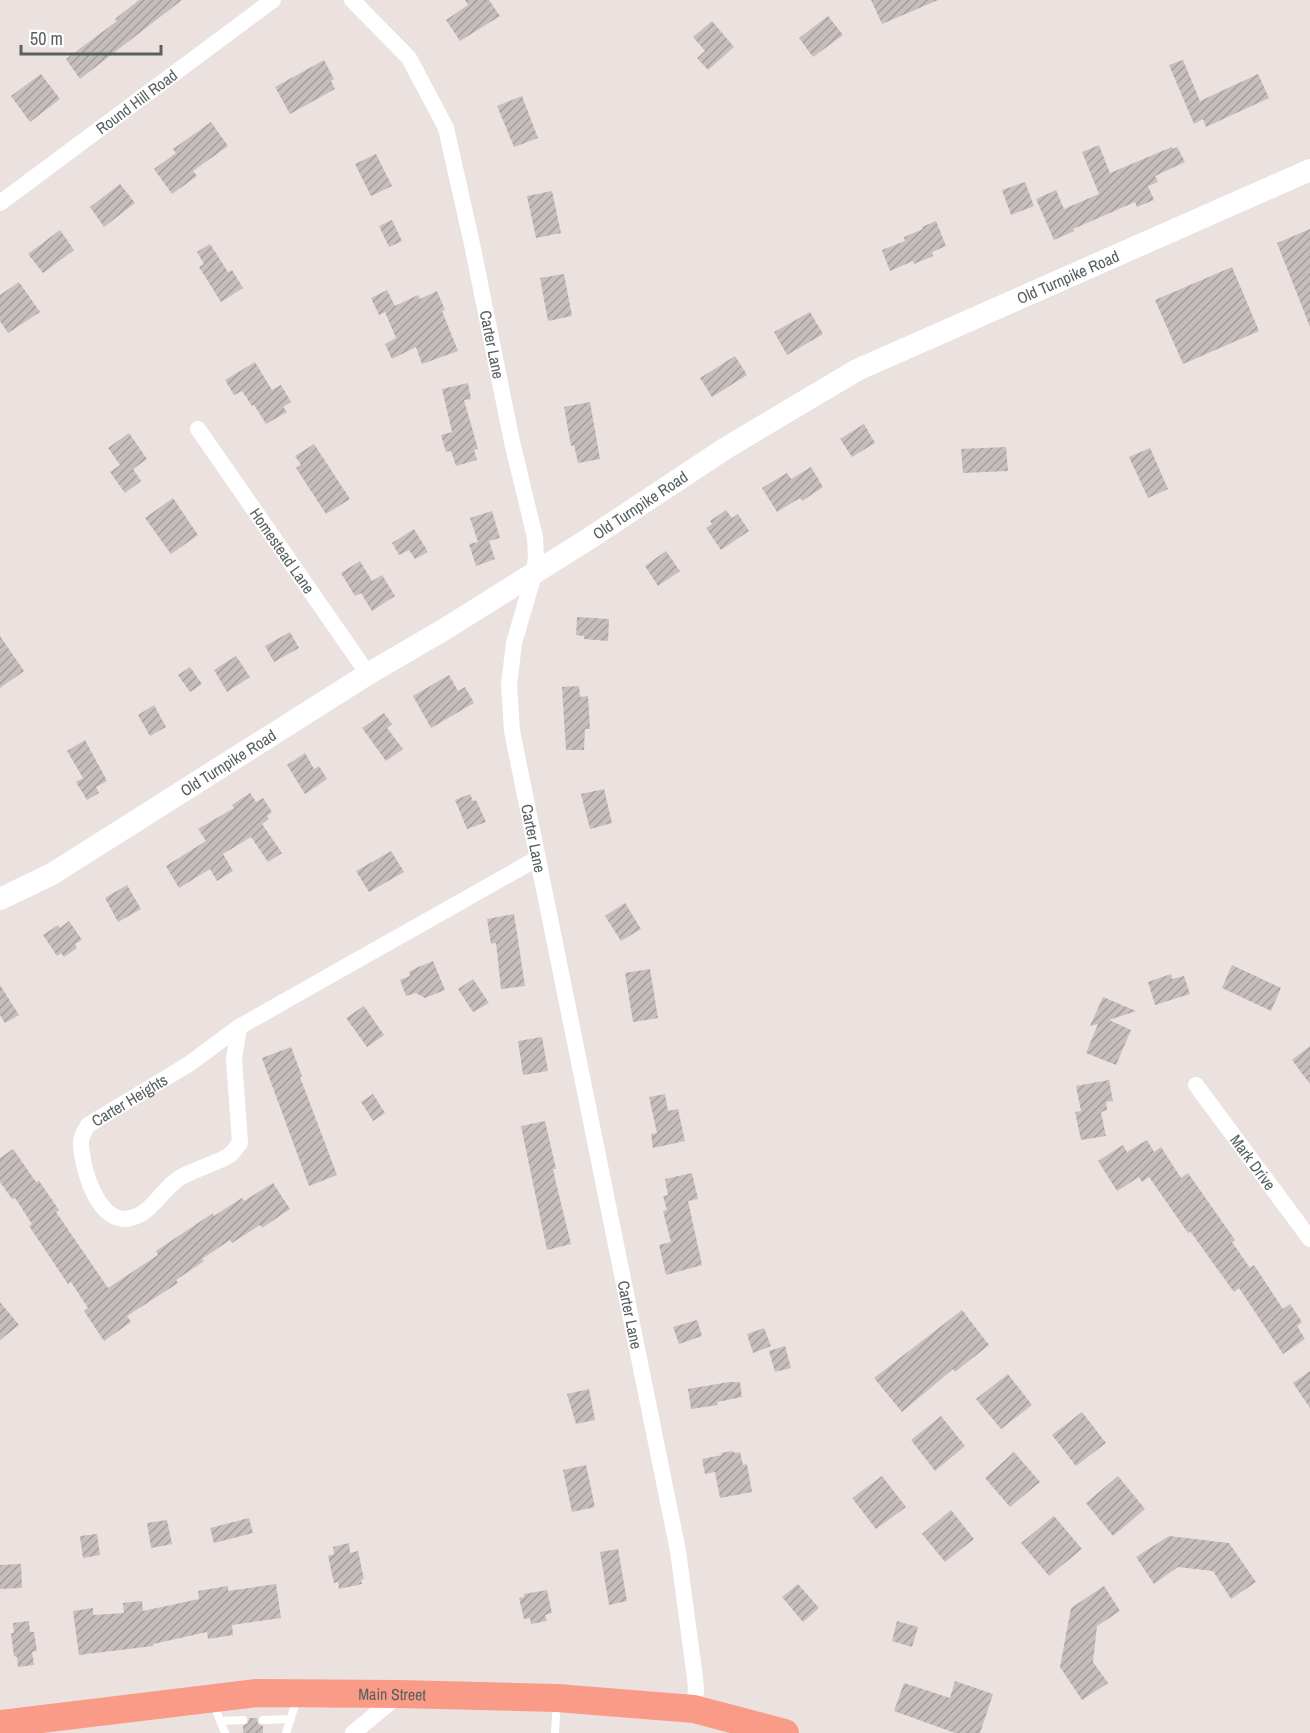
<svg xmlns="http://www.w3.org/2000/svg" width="1310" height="1733" viewBox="0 0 1310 1733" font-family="'Archivo Narrow',sans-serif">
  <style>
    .building { fill: url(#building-hatch) }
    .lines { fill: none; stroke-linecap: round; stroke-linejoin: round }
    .lane { stroke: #fff; stroke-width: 8 }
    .street { stroke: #fff; stroke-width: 16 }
    .secondary { stroke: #fff; stroke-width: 22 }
    .highway { stroke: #fa9b87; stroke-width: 28 }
    .labels { text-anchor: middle; stroke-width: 4.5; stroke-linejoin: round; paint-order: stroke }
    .street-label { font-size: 16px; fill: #586060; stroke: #fff }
  </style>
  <defs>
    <pattern id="building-hatch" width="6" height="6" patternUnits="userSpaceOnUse" patternTransform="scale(1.5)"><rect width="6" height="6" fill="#c6bebc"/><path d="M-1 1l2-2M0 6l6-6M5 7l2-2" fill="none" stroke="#a49e9c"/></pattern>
  </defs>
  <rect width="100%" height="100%" fill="#ebe2df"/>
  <!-- building -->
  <path class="building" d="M139,0H182L80,79L66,59L117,21L115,19Z
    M465,0H489L500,16L460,41L446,20L468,5Z
    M871,0H938L882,24Z
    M828,16L843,35L813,57L799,38Z
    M712,21L734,47L708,70L697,58L705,51L693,37Z
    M324,60L334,79L331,81L335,89L290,114L275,87Z
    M1183,60L1200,101L1258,74L1269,98L1206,127L1203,119L1194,124L1169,65Z
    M41,74L60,99L30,122L11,96Z
    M522,96L538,138L514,147L497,106Z
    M211,122L228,146L193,171L197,176L172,194L154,169L176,153L173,149Z
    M1099,145L1110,173L1172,147L1173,149L1177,147L1185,162L1155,176L1158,182L1148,186L1154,200L1137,207L1135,202L1073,229L1074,231L1054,240L1036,199L1056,190L1064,209L1099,194L1082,152Z
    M376,154L392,186L371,196L355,164Z
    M1025,182L1034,206L1011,215L1002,190Z
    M120,184L135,203L104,227L90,207Z
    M552,191L561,233L536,238L527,196Z
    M392,220L402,241L389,247L379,226Z
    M936,221L946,246L932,252L933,256L914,264L913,261L890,271L882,250L905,241L904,237L923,229L922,227Z
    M1310,229V327L1277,243Z
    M60,230L74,250L43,273L28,254Z
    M210,244L228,272L232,270L243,288L221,302L199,267L204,264L197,252Z
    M1232,267L1259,331L1183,364L1155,300Z
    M564,274L572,316L548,321L540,278Z
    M19,282L40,312L8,333L0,321V295Z
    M387,290L395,306L418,295L420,299L437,291L445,310L442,311L458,351L422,364L416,347L392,359L385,344L396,338L385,312L379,315L371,298Z
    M810,312L823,334L787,355L774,332Z
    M735,356L747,375L712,397L700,378Z
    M255,362L272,390L281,385L291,402L283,407L287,412L266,424L254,405L252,406L242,391L234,395L225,380Z
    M468,383L471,399L464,400L478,449L474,450L477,460L456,466L451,451L446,452L441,435L452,432L442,389Z
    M590,402L600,459L578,463L574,445L571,446L564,407Z
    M864,424L875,443L852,457L840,439Z
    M129,433L147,459L133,469L141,481L125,493L110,472L120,465L108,448Z
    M314,444L350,499L326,514L296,468L301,465L295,456Z
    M1006,447L1008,471L963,473L961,449Z
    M1150,448L1168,489L1148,498L1129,457Z
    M811,467L823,487L802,501L800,498L777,512L762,488L787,473L791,479Z
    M173,498L198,535L171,554L145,518Z
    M726,510L732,518L738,514L749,531L721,550L706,528L712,524L710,521Z
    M492,511L500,538L489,541L495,559L476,566L469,544L478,542L470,518Z
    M414,529L428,552L415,559L409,550L399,555L392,543Z
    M666,551L680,571L658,586L645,566Z
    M360,561L372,581L382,575L395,596L372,611L361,593L355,596L341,573Z
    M577,617L609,619L608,641L584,639V636L576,635Z
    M290,632L299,648L274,662L265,646Z
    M0,636L24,671L0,688Z
    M236,656L250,677L227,692L214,670Z
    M190,667L202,684L190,692L178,675Z
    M449,675L458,691L465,687L474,703L431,728L413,696Z
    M579,686L580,697L588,696L590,729H585L584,750H566L562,687Z
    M154,705L166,727L150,736L138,715Z
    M384,713L392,724L387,728L403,749L386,761L362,728Z
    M85,740L107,781L96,787L99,793L87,800L76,782L83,778L67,751Z
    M305,753L314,769L319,766L327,779L305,794L287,765Z
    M604,789L612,823L590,829L581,794Z
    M250,793L256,802L263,798L272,812L267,816L269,819L262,824L282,853L268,862L251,837L223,854L233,871L217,881L210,869L179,888L166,866L206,841L198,829L234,808L232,805Z
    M470,794L473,801L476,800L486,822L467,829L455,800Z
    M391,851L404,872L369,892L356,871Z
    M127,885L141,909L118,922L105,898Z
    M625,903L641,929L621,941L605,916Z
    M514,914L525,986L501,989L496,943L491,944L487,919Z
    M69,921L82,940L75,944L77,948L64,957L61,953L57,956L43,935L58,925L60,928Z
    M433,961L445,990L425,998L416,993L406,996L400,980L410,976L409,972L416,968Z
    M1232,965L1281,988L1271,1011L1222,988Z
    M650,969L658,1018L633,1022L625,973Z
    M1171,974L1172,979L1184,976L1190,994L1155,1005L1148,982Z
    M473,979L489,1003L473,1012L458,989Z
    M0,985L19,1015L5,1023L0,1015Z
    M1103,997L1136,1011L1109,1020L1131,1030L1116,1065L1086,1053L1098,1024L1090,1026Z
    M364,1006L384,1035L367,1047L346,1018Z
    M542,1037L548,1071L523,1075L518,1041Z
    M1310,1046V1084L1292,1060Z
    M291,1047L302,1076L300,1077L337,1175L309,1186L262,1058Z
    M1109,1080L1113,1101L1106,1102L1107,1110L1101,1112L1106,1136L1081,1140L1075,1112L1081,1111L1076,1086Z
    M373,1094L385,1113L373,1121L361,1102Z
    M665,1094L668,1111L678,1109L685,1141L653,1148L651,1134L657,1133L649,1097Z
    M545,1121L556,1169H553L556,1183L571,1244L547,1250L521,1126Z
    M1147,1140L1154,1152L1161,1147L1181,1178L1188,1173L1235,1240L1232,1242L1250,1268L1254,1265L1283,1309L1290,1304L1302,1322L1297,1326L1305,1339L1283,1354L1239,1288L1234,1292L1190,1231L1188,1233L1149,1177L1142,1182L1139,1177L1117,1191L1098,1161L1123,1145L1127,1152Z
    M13,1149L36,1182L39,1181L59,1210L56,1212L108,1288L158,1255L156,1251L213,1213L214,1216L242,1198L244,1201L273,1183L290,1209L262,1228L260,1225L232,1243L230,1240L202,1259L204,1261L176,1280L178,1283L127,1316L131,1322L104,1341L84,1311L88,1308L71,1282L68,1284L29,1226L32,1224L15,1198L12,1199L0,1182V1158Z
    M692,1173L698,1199L688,1201L702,1265L666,1275L659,1245L671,1242L663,1211L667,1210L663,1196L668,1195L665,1179Z
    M0,1302L19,1325L0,1340Z
    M962,1310L989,1345L955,1372L953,1369L902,1412L874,1378Z
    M697,1320L702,1336L679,1344L673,1327Z
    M764,1328L771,1346L753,1353L747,1334Z
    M785,1346L791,1368L775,1372L769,1351Z
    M1310,1371V1408L1293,1383Z
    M1008,1374L1032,1405L1001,1429L976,1399Z
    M729,1382H740L742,1397L717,1402L718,1405L691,1409L688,1389Z
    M589,1389L595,1420L576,1424L567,1394Z
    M1082,1412L1106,1443L1076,1466L1052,1435Z
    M941,1416L965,1446L935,1471L911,1440Z
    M732,1451L735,1453L740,1452L743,1465L747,1464L752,1492L720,1498L715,1472L705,1474L702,1459L722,1455L721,1453Z
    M1014,1452L1040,1482L1010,1507L985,1478Z
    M586,1465L595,1507L572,1512L563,1470Z
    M882,1476L906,1507L876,1529L852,1498Z
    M1118,1476L1145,1509L1113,1536L1086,1503Z
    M951,1510L974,1539L945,1562L922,1534Z
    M1054,1516L1082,1549L1049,1576L1021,1543Z
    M249,1518L253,1533L214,1543L210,1528Z
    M167,1520L172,1544L151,1548L147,1523Z
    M97,1534L100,1555L83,1558L80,1536Z
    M1169,1536L1229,1543L1256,1582L1231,1599L1213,1571L1178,1567L1154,1584L1136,1557Z
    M349,1543L350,1553L358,1551L364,1579L361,1580L362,1584L339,1589L338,1582L334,1583L328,1556L334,1554L333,1547Z
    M618,1549L627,1601L609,1605L600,1552Z
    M21,1564L22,1588L0,1589V1565Z
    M276,1584L281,1618L232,1625L233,1635L208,1639L207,1632L153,1644V1646L79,1655L73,1611L93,1608V1615L124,1613L123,1603L142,1601L143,1611L199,1599L198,1591L228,1586V1591Z
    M798,1584L819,1608L803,1622L782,1597Z
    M1104,1586L1120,1611L1097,1626L1093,1662L1108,1683L1082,1700L1060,1667L1071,1608Z
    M547,1590L552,1613L545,1615L547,1621L531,1624L530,1618L524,1619L519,1598L524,1597V1594Z
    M29,1621L30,1632H34L37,1651L32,1652L34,1665L18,1667L17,1657L14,1656L11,1633H14L13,1623Z
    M897,1621L918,1627L912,1647L892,1641Z
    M955,1681L993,1694L980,1733H955L894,1711L904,1683L950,1698Z
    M249,1718H257L258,1724L263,1726V1733H243V1726L248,1723Z"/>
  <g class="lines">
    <!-- lane -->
    <path class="lane" d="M216,1702L217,1713L225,1733
      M263,1720L291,1719
      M221,1721L243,1720
      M286,1733L294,1708L295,1699
      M555,1733L557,1701"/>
    <!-- street -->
    <g class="street">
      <path id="s1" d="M352,0L409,58L446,128L472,244L512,442L535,537L536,558L533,578L514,643L509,685L512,731L678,1551L695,1678L696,1689L694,1709"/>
      <path id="s2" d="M0,203L273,0"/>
      <path id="s3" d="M198,429L368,674"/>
      <path id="s4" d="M239,1027L234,1059L240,1143C237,1146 234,1151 231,1154C223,1161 193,1170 181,1177C162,1188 153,1213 131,1218C98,1227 81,1166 81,1142C81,1136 85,1130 88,1125L189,1064L239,1027L538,858"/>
      <path id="s5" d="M1196,1085L1310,1239"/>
      <path d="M353,1733L400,1694"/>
    </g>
    <!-- secondary -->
    <path class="secondary" id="s6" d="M0,899L52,874L368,674L445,629L590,538L726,448L857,370L1310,170"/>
    <!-- highway -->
    <path class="highway" id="s7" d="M0,1724L257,1693L400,1694L557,1698L694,1709L785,1733"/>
  </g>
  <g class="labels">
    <!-- street labels -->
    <g class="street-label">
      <text dy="6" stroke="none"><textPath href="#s2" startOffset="170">Round Hill Road</textPath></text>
      <text dy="6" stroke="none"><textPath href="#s6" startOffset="1238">Old Turnpike Road</textPath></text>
      <text dy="6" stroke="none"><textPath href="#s1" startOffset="382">Carter Lane</textPath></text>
      <text dy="6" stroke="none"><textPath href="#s6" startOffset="752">Old Turnpike Road</textPath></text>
      <text dy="6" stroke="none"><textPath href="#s3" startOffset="148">Homestead Lane</textPath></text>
      <text dy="6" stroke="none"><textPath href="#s6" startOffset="266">Old Turnpike Road</textPath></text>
      <text dy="6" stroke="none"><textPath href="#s1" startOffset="886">Carter Lane</textPath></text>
      <text dy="6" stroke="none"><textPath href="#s4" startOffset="420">Carter Heights</textPath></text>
      <text dy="6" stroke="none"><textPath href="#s5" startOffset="96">Mark Drive</textPath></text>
      <text dy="6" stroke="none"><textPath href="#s1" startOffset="1372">Carter Lane</textPath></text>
      <text dy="6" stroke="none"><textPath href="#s7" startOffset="394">Main Street</textPath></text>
    </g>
  </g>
  <!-- scale -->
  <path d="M21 45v9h140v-9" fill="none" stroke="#586060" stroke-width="3"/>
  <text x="30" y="45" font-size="18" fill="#586060" stroke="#ffffff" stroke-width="4.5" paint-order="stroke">50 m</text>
</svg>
